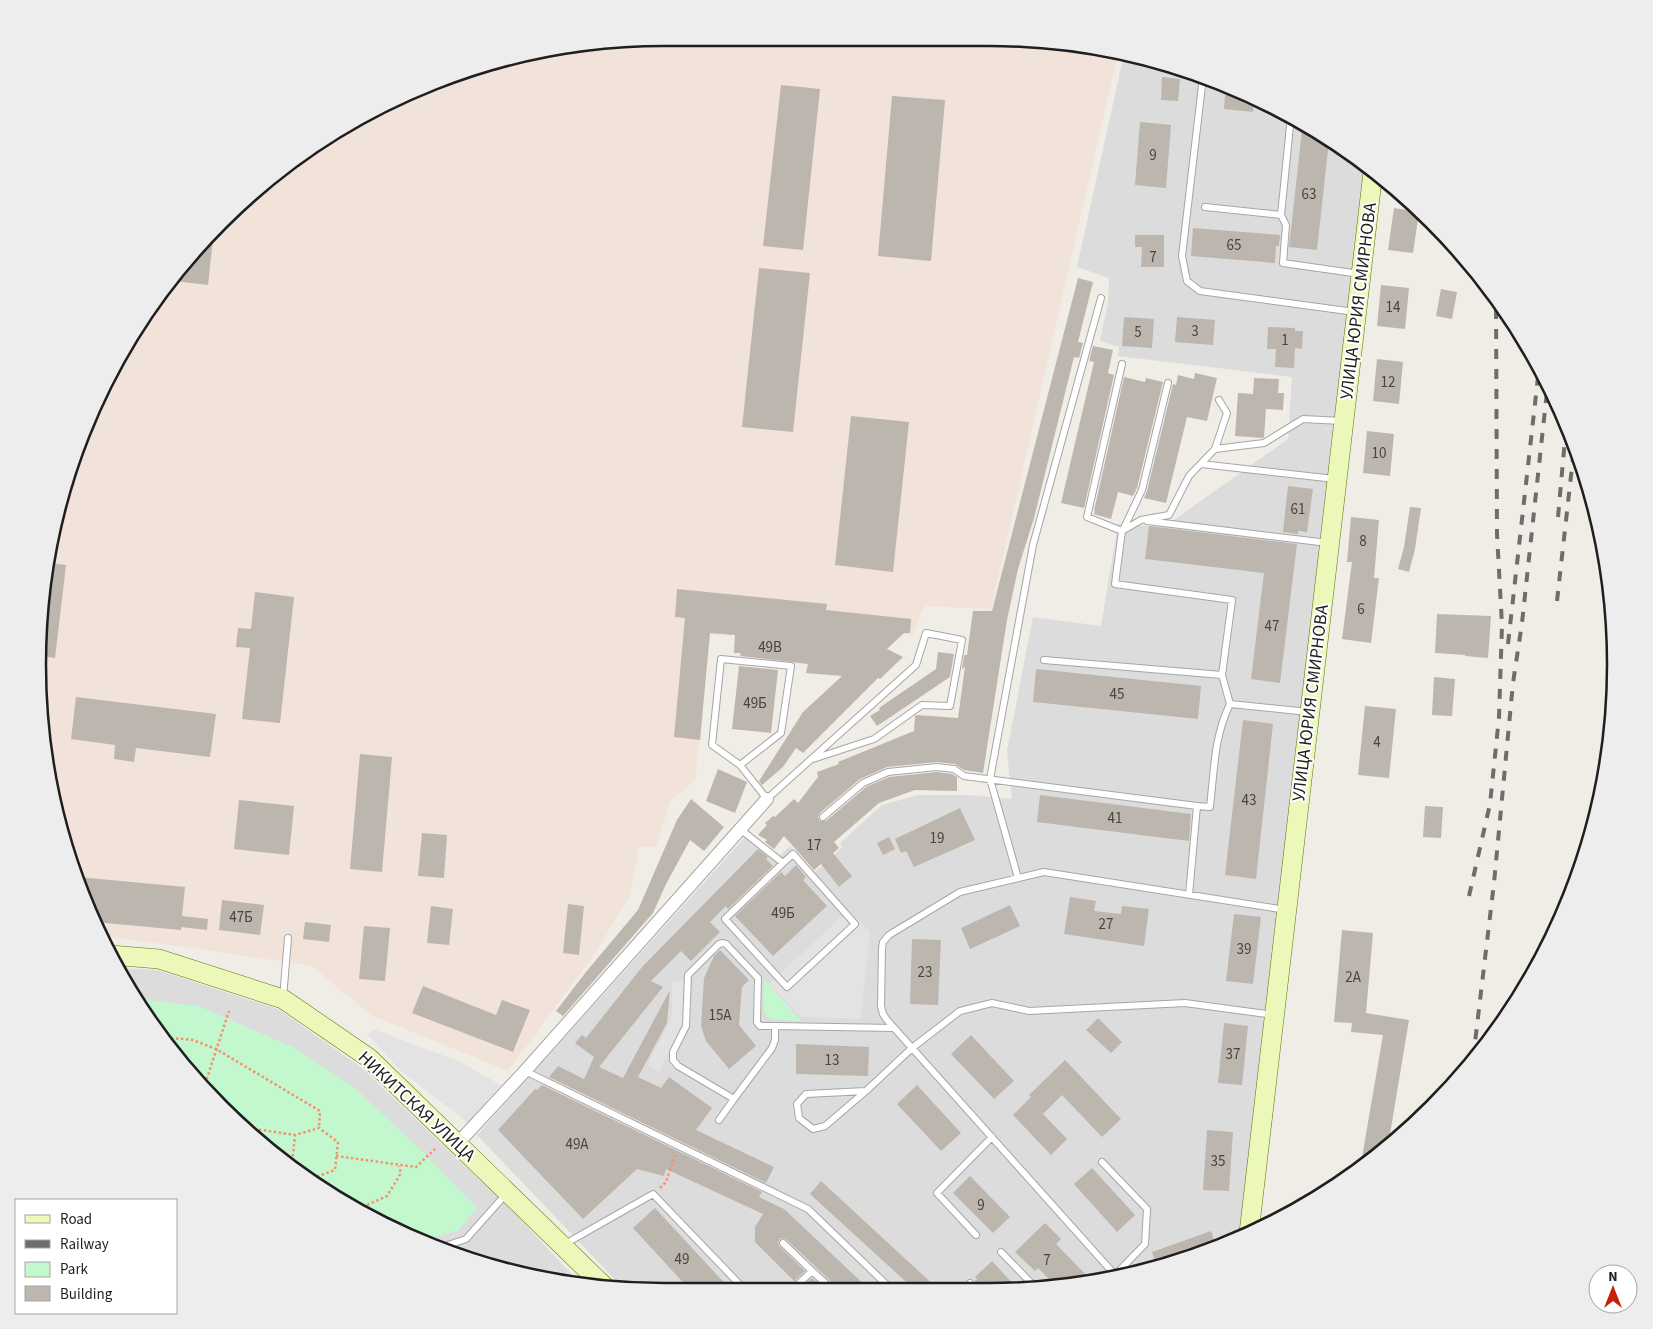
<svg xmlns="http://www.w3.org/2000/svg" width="1653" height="1329" viewBox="0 0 1653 1329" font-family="'Source Sans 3',sans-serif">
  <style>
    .residential { fill: #dddcdc }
    .military { fill: #f1e3d9 }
    .park { fill: #c3f8cf }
    .parking { fill: #e3e3e3 }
    .building { fill: #bcb6ae }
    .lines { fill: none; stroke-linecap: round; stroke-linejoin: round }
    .lane-casing { stroke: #a6a6a6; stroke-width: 8 }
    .street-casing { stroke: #a6a6a6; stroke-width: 14 }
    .secondary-casing { stroke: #597408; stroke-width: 20 }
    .path { stroke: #f6906f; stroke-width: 2.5; stroke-dasharray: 2.5 2.5; stroke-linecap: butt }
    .lane { stroke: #fff; stroke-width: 6 }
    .street { stroke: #fff; stroke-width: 12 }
    .secondary { stroke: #ecf8ba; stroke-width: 19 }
    .rail { stroke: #6d6d6d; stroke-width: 4; stroke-dasharray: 10 10; stroke-linecap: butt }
    .labels { text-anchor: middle; stroke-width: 4; stroke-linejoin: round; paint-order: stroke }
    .number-label { font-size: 15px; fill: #464543 }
    .street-label { font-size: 18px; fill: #1f1f1f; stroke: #fff }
    .rim { fill: none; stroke: #1f1f1f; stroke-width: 2.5 }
  </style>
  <rect width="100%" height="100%" fill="#efede5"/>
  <!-- residential -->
  <path class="residential" d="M1124,54L1151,59L1228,85L1302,122L1365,166L1241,1236L1151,1270L1029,1290H625L477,1135L745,837L774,861L790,846L815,872L842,847L840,843L882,805L918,795H967L1012,799L1007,751L1033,617L1101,626L1118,524L1164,527L1288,439L1292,377L1118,356L1119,347L1100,341L1108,303L1109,278L1077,267Z
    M118,968L157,970L278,1009L362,1068L518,1217L580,1283L502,1270L387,1227L283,1162L167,1046Z"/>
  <!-- military -->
  <path class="military" d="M665,38L1030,39L1118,53L991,609L924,606L913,635L837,628L732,632V636L710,635L695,779L670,802L656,847H639L630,896L591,959L508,1071L371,1015L312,966L186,947L100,936L59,827L38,664L59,502L122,351L221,221L351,121L502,59Z"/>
  <!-- park -->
  <path class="park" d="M764,979L801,1021H802C759,1020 763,1021 764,979Z
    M138,999L198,1006L295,1048L356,1089L427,1156L477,1208L458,1231L421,1240L387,1227L283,1162L167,1046Z"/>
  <!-- parking -->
  <path class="parking" d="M849,910L870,932L861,1019L801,1017L769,984Z
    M672,981H683V1022L659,1071L648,1065L672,1017Z
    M373,1029L458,1061L501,1085L468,1123L400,1070L368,1035Z"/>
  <!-- building -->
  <path class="building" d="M1162,77L1180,79L1178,101L1161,100Z
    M781,85L820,89L803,250L763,246Z
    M1225,95L1254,98L1253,112L1224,109Z
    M892,96L945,100L931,261L878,256Z
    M1140,122L1171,125L1166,188L1135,185Z
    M1303,122L1329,141L1317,250L1289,247Z
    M1394,208L1419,212L1413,253L1388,250Z
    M1193,228L1280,235L1279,246H1276L1275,263L1191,256Z
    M214,230L208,285L175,281Z
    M1135,235H1164V267H1141L1142,247H1135Z
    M759,268L810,273L793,432L742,427Z
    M1078,278L1093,282L1078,342L1083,343L1079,358L1074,357L1034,518L1018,569L1007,620L983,773L964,770L955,764L937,762L887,767L860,779L820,813L818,817L820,821H826L866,787L889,777L937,772L952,774L957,777V791L915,790L879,803L834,842L839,848L833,853L852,876L839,887L821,864L814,870L784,836L774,849L765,842L767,840L758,835L767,825L765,823L773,816L775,817L794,799L798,803L818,777L817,772L839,764L838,762L914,731L915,716L917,715L958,718L965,667L962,669L964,655H967L973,611H992Z
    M1381,285L1409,288L1405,329L1377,326Z
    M1441,289L1457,292L1452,319L1436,316Z
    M1124,317L1154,319L1152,348L1122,346Z
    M1177,317L1215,320L1213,345L1175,342Z
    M1268,327L1295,328V331H1303L1302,349L1295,348L1294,368L1275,367L1276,349H1267Z
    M1093,346L1113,350L1108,373L1114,375L1084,508L1061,503L1094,362L1089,361Z
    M1377,359L1403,362L1399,404L1373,401Z
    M1195,373L1217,378L1207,421L1187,417L1166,503L1144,498L1147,491L1173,384L1176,385L1178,375L1194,379Z
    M1124,377L1145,382L1146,378L1163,382L1137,488L1133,496L1118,492L1111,519L1094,514L1095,511H1094Z
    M1254,378L1279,379L1278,393H1284L1283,410L1266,409L1264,437L1263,438L1235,436L1238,393L1253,394Z
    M851,416L909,422L893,572L835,565Z
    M1367,431L1394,434L1390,476L1363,473Z
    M1288,486L1313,489L1307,532L1298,531V534L1283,532Z
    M1410,507L1421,508L1415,549L1409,572L1398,569L1404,547Z
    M1351,517L1379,520L1374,578H1379L1371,643L1342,639L1352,562H1347Z
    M1149,526L1297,544L1280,683L1251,679L1264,573L1145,559Z
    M51,563L66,565L55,658L39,656Z
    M677,589L827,604L826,610L911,619L910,633H904L887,649L903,657L880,679L878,678L803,753L796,748L783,767L762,785L759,781L803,712L842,676L806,673L808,664L740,656L741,653H734L735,635L710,633L700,740L674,737L685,618L675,617Z
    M255,592L294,597L280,723L242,719L250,648L236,647L238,628L251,629Z
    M1437,614L1491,616L1488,658L1465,656V655L1435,653Z
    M938,652L954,654L950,677L877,726L870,716L880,710L879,708L936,669Z
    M739,666L778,670L771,733L732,729Z
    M1036,669L1201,686L1198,719L1033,702Z
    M1434,677L1455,679L1452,716L1432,715Z
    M76,697L216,714L210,757L136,748L134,762L114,759L115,745L71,739Z
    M1365,706L1396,709L1389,778L1358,775Z
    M1243,720L1273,724L1256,879L1225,875Z
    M360,754L392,757L382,872L350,869Z
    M718,769L747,782L735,813L706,801Z
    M1040,795L1191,814L1189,841L1037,822Z
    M691,799L724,827L704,851L690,840L666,884L653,913L563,1016L556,1011L586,972L638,910L677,820Z
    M239,800L294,806L289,855L234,849Z
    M1425,806L1443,807L1441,838L1423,837Z
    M960,808L975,840L914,867L906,851L901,853L895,839Z
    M422,833L447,835L444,878L418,876Z
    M889,837L895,849L883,855L877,843Z
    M758,849L768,857L766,859L773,866L728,909L726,906L710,922L720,932L691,961L681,951L651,981L663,987L599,1067L623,1078L670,990L667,1023L638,1077L661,1088L669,1077L712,1108L696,1130L774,1167L766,1183L549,1077L558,1066L584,1079L594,1057L575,1043L582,1035L586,1038L642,967Z
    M796,865L806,877L803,880L827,906L773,956L735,916L781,872L785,876Z
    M78,877L185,887L182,916L208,919L207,930L181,927V930L95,922Z
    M1070,897L1096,901L1094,911L1121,914L1122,906L1149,909L1144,946L1064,934Z
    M222,900L264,905L260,935L219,930Z
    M568,904L584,906L579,955L563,953Z
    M1010,905L1020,926L970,949L961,928Z
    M431,906L453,909L449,945L427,943Z
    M1234,914L1261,917L1253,984L1226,981Z
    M305,922L331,925L329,942L303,939Z
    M364,926L390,928L385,981L359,979Z
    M1342,930L1373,933L1366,1013L1409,1020L1388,1146L1370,1162L1360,1169L1383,1035L1351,1032L1352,1023L1334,1022Z
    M912,939L941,940L938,1005L910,1004Z
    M720,950L749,980L742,987L739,1025L756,1046L729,1069L706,1041L701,1026L704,978L714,956Z
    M423,986L496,1015L502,1000L530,1010L513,1052L412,1013Z
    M1098,1018L1122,1042L1111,1053L1086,1030Z
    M1224,1023L1248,1026L1242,1085L1218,1083Z
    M971,1035L1014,1081L994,1099L951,1054Z
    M796,1044L869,1047L868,1076L796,1074Z
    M1065,1060L1121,1119L1102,1137L1062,1095L1043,1114L1067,1139L1051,1155L1013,1115L1031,1097L1029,1095Z
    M542,1085L762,1192L759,1197L784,1209L870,1290H838L836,1286L786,1239L781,1238L778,1242L779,1246L805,1271L794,1281L755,1242V1227L763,1214L666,1169L664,1176L637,1169L583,1219L498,1130L535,1089L537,1090Z
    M917,1085L961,1133L941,1151L897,1104Z
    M1207,1130L1233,1132L1229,1191L1203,1190Z
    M1092,1168L1135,1215L1117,1232L1074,1184Z
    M970,1176L1010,1217L993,1233L953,1193Z
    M821,1181L939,1290H915L810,1194Z
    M655,1208L731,1290H690L633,1228Z
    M1045,1223L1061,1239L1056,1244L1091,1280L1056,1286L1038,1268L1035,1271L1015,1252Z
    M1211,1231L1216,1246L1157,1268L1152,1252Z
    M992,1261L1019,1290H982L975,1281L977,1279L975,1277Z
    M812,1278L826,1290H804L801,1288Z"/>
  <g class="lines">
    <defs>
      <path id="lane" d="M1203,77L1182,256L1187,281L1200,291L1355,312
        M1205,207L1281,215L1291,116
        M1281,215L1286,225L1283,263L1360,274
        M1122,364L1087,517L1122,531L1115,584L1232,600L1222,675L1230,704L1308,712
        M1215,449L1227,413L1219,400
        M1201,464L1335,479
        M1147,521L1328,543
        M1123,530L1142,490L1168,383
        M1122,531L1141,520L1169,515L1189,476L1215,449L1264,443L1303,419L1342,421
        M1044,660L1222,675
        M740,765L781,733L791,666L721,659L712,745L740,765L767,799L788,780L916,665L926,633L962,640L950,706L922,705L874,739L810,760
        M1197,806L1210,807C1214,772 1214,736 1230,704
        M823,817L863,783L888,772L937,767L954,769L964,776L1197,806L1189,895
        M740,829L783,863L793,854L855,924L787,987L725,919L783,863
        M1018,878L990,779L1033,545L1101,298
        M283,998L288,938
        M775,1026V1040L772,1048L734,1099L678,1066L673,1060V1052L686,1026L688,975L719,944L723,943L726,944L758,978L757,1022L760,1026H775L894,1028
        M525,1071L808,1209L892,1290
        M866,1091L825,1126L813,1129L799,1118L797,1104L806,1094L866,1091L912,1048L960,1011L992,1003L1029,1011L1185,1003L1274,1015
        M719,1120L734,1099
        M1102,1162L1147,1209L1145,1244L1115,1275
        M976,1235L937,1193L992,1137
        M783,1243L812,1271
        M565,1244L653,1194L745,1290
        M442,1247L466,1239L506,1194
        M1001,1252L1037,1289
        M1116,1276L887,1020L883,1014L881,1006L882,948L883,942L889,935L960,892L1044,872L1286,910
        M970,1283L977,1290
        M792,1290L812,1271L833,1290"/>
      <path id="street" d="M458,1143L525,1071L767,799"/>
      <path id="secondary" d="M110,955L159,959L283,999L369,1058L605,1287
        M1249,1233L1373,172"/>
    </defs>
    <!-- lane casing -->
    <use href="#lane" class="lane-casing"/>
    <!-- street casing -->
    <use href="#street" class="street-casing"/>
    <!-- secondary casing -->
    <use href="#secondary" class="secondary-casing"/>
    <!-- path -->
    <path class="path" d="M161,1037L193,1040L216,1049L320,1111L319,1128
      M205,1084L229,1011
      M249,1128L295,1135L319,1128L338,1142L335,1170L313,1178L292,1165L295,1135
      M336,1156L416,1167L435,1149
      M660,1188L666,1182L675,1155
      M358,1209L387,1196L401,1173L399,1166"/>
    <!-- lane -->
    <use href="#lane" class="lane"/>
    <!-- street -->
    <use href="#street" class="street"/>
    <!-- secondary -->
    <use href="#secondary" class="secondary"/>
    <!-- rail -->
    <path class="rail" d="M1558,517L1566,428
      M1557,601L1574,449
      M1508,644L1539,368
      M1469,896L1490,804L1499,717L1502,625L1497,534L1496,299
      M1473,1059L1494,883L1513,683L1522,623L1548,382"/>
  </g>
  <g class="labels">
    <!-- number labels -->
    <g class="number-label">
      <text x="1153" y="160">9</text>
      <text x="1309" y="199">63</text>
      <text x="1234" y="250">65</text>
      <text x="1153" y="262">7</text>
      <text x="1393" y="312">14</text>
      <text x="1195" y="336">3</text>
      <text x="1138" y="337">5</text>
      <text x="1285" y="345">1</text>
      <text x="1388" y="387">12</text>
      <text x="1379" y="458">10</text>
      <text x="1298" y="514">61</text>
      <text x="1363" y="546">8</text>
      <text x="1361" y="614">6</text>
      <text x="1272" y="631">47</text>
      <text x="770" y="652">49В</text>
      <text x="1117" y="699">45</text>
      <text x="755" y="708">49Б</text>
      <text x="1377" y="747">4</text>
      <text x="1249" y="805">43</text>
      <text x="1115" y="823">41</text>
      <text x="937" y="843">19</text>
      <text x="814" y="850">17</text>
      <text x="783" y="918">49Б</text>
      <text x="241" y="922">47Б</text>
      <text x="1106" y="929">27</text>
      <text x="1244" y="954">39</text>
      <text x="925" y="977">23</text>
      <text x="1353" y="982">2А</text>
      <text x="720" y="1020">15А</text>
      <text x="1233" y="1059">37</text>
      <text x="832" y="1065">13</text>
      <text x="577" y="1149">49А</text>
      <text x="1218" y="1166">35</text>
      <text x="981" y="1210">9</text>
      <text x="682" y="1264">49</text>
      <text x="1047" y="1265">7</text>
    </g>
    <!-- street labels -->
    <g class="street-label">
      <text transform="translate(1358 301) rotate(-83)" y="6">УЛИЦА ЮРИЯ СМИРНОВА</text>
      <text transform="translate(1310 703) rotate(-83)" y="6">УЛИЦА ЮРИЯ СМИРНОВА</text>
      <text transform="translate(417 1106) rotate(43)" y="6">НИКИТСКАЯ УЛИЦА</text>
    </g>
  </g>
  <!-- crop -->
  <path d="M0 0H1653V1329H0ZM664 46H989A618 618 0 0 1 1607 664V665A618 618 0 0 1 989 1283H664A618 618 0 0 1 46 665V664A618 618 0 0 1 664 46Z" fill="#ededed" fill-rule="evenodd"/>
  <path class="rim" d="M664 46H989A618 618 0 0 1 1607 664V665A618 618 0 0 1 989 1283H664A618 618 0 0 1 46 665V664A618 618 0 0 1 664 46Z"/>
  <!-- legend -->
  <rect x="15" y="1199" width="162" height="115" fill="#ffffff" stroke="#a5a5a5"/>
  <rect x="25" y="1215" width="25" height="8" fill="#ecf8ba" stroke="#a5a5a5"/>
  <text x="60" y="1224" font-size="15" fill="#1f1f1f">Road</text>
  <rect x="25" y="1240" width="25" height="8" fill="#6d6d6d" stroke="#a5a5a5"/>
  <text x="60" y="1249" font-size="15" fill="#1f1f1f">Railway</text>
  <rect x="25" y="1262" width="25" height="15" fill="#c3f8cf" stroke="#a5a5a5"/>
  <text x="60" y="1274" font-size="15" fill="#1f1f1f">Park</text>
  <rect x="25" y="1286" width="25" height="15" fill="#bcb6ae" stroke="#a5a5a5"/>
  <text x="60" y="1299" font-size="15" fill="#1f1f1f">Building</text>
  <!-- north arrow -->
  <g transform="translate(1613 1289)"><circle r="24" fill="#ffffff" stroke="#a5a5a5"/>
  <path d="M0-4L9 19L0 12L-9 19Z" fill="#c82005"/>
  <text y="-8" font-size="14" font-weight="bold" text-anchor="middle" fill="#1f1f1f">N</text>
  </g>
</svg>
